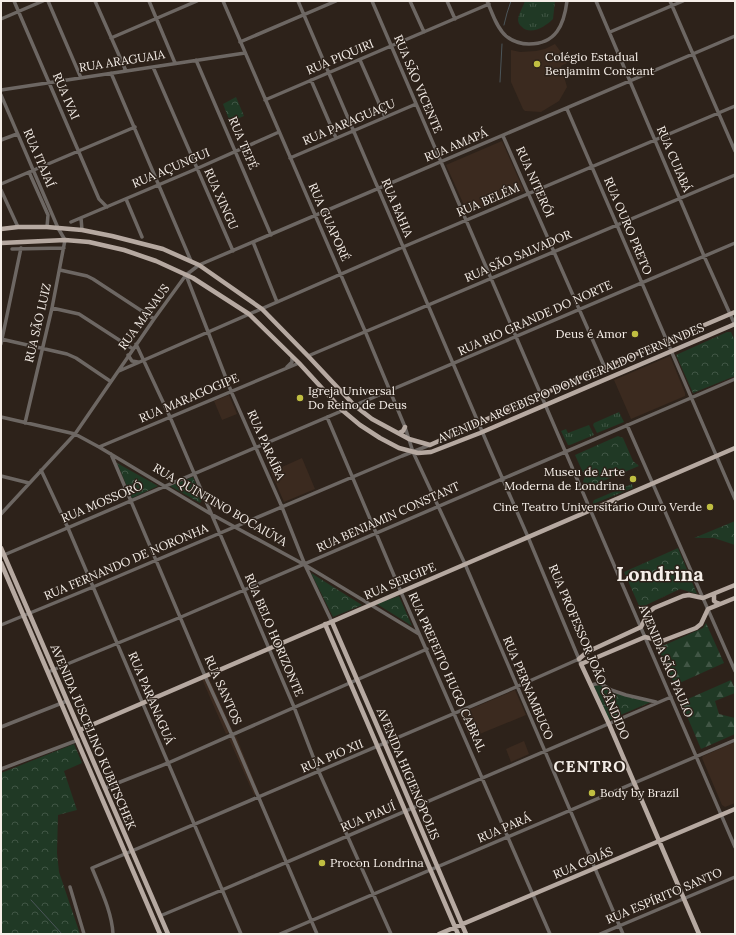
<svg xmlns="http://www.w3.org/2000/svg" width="736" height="935" viewBox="0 0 736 935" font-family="Lora,serif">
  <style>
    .built { fill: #3b2a1f }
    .grass { fill: url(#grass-tufts) }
    .forest { fill: url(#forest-firs) }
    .park { fill: url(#park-crowns) }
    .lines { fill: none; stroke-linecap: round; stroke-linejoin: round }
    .stream { stroke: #4b5559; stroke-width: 1 }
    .minor { stroke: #6d6763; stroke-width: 3.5 }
    .major { stroke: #b6a9a1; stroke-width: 4.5 }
    .poi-dot { fill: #c0be41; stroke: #2d221a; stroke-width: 1.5 }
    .labels { text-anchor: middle; stroke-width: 3; stroke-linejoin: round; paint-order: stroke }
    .street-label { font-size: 12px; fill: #f5eee8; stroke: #2d221a }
    .poi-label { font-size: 12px; fill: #f5eee8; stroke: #2d221a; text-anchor: start }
    .district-label { font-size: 16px; font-weight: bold; letter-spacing: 1px; fill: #f5eee8; stroke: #2d221a }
    .town-label { font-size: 20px; font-weight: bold; fill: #f5eee8; stroke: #2d221a }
  </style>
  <defs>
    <pattern id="grass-tufts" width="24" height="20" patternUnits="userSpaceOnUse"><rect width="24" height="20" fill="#203925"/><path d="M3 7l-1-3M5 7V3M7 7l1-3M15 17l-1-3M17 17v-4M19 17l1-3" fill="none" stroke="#415645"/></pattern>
    <pattern id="forest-firs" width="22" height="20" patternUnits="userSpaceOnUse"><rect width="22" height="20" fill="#203925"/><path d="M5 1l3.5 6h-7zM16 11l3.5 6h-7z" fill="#415645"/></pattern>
    <pattern id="park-crowns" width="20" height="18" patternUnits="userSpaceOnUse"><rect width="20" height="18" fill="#203925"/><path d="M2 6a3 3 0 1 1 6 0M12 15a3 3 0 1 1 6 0" fill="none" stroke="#415645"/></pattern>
  </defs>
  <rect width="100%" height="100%" fill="#2d221a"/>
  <!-- built -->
  <path class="built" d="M555,44L564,56L567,63L561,66L567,87L559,101L541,112L525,111L523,109L511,82V50L520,52L536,51L545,49Z
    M502,141L524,191L468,214L446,165Z
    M670,356L685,393V396L631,419L614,380Z
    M229,395L237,414L222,420L214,401Z
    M302,458L315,489L284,502L271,472Z
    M208,676L233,731L226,734L202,679Z
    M515,690L526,715L470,738L459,714Z
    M236,736L259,793L254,795L229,739Z
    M524,741L529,754L511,762L506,749Z
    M735,742V803L725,807L722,805L702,758L703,756Z"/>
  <!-- grass -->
  <path class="grass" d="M525,1H555L553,19C546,26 531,36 522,27C519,25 518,22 518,19C519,13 523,7 525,1Z
    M619,412L624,422L597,433L593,425L594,423Z
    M589,425L594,435L570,445H568L561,431L566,429L568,433Z
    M632,484L633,488L593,504V502L594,500Z"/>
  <!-- forest -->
  <path class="forest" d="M706,623L724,663L675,685L658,648L703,628Z
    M731,680L735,689V693L715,701L719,714L735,718V734L701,749L681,702Z"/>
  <!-- park -->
  <path class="park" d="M236,97L244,116L230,122L223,104Z
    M727,332H731L735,341V376L693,393L676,355Z
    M618,436L623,438L633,461L639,466L586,488L583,481L585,477L575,455Z
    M117,463L158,486L132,498Z
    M193,477L202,500L200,503L170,486Z
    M735,521V545L714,538H694Z
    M678,548L697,594L680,589L640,608L624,572Z
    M311,573L362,605L333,617Z
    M399,596L412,626L377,604Z
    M599,685L618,694L651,702L609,720L594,686Z
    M74,744L82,763L64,771L77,810L58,815L57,853L59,872L80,934H1V773Z"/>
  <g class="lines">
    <!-- stream -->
    <path class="stream" d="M504,25L507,13L511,1
      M500,82L502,44
      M31,900L62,934"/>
    <!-- minor -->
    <path class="minor" d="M14,1L99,199L107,207
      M48,1L81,78
      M95,1L126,71
      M149,1L175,63
      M223,1L365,331L405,427L413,452L465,564L623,934
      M298,1L490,450L528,537L581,664
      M372,1L735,847
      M410,1L424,32
      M447,1L455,19
      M487,1C492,12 496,27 506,36C512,41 521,44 529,44C556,44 564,25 567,1
      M596,1L704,256L735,325
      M670,1L735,151
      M1,19L43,1
      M610,32L683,1
      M111,38L197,1
      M240,42L336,1
      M196,60L271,235
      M360,60L385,117
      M153,67L233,251
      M111,73L191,261
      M311,80L336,138
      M1,90L245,53
      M1,95L58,228L65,240L52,308L25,423
      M265,100L489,4
      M567,109L735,499
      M503,136L605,368
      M1,140L17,134
      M290,158L416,104
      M29,172L48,215L47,227
      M1,184L135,127
      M1,190L18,227
      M126,199L142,237
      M81,218L82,230
      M71,222L196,169L279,132
      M253,242L277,302
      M12,249L64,248
      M60,270L87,276L93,279L154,319
      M186,275L231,391L282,507L305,565L332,622
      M52,308L79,314L133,349
      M1,339L67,354L76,358L110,381
      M1,344L21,248
      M136,344L170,417L294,707L319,772L391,934
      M128,355L132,361L138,362
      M308,356L735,175
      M287,367L292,362V357
      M119,371L403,247L735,106
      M1,417L75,434L99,447L211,514L305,565L419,634
      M327,417L401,592L550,934
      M627,425L735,671
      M99,447L299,363
      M111,454L205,676L232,735L317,934
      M41,470L68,528L241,934
      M1,476L29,483
      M1,514L75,434L154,319L186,275L199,265L735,36
      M1,554L4,555L735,243
      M1,625L93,587L402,456L430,445
      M48,672L181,617L735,379
      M591,685L600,683L611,690L626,695L656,702
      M1,727L67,701
      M1,769L78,740
      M105,788L168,763L427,649
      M70,887L84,934
      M160,916L222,890L671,697
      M113,934C112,912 100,888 92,868L516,687L579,659
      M280,934L735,740
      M600,934L735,877"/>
    <!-- major -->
    <path class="major" d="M1,229L18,227H47L82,230L112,236L163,249L199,265L262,309L308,356L354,405L372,419L409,439L430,445L538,396L735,312
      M1,243L65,240L89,242L124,250L156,261L193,278L249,314L299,363L342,410L360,425L380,438L399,448L418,453L431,452L480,433L735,324
      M515,410L530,403L533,398
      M399,433L403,431L405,427
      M1,548L168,934
      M1,563L160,934
      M714,594V601L717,603L720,604
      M332,622L385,744L466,934
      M325,624L458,934
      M579,659L587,652L641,627L648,613L654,608L683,596L689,595L703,598L735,585
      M80,730L735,448
      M439,934L735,809
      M699,934L609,724L581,664L645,637L662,641L696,628L701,624L708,609L735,598"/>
  </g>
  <!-- markers -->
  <g class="poi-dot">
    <circle cx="537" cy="64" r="4"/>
    <circle cx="635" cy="334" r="4"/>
    <circle cx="300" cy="398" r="4"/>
    <circle cx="633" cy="479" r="4"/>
    <circle cx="710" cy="507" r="4"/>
    <circle cx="592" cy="793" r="4"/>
    <circle cx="322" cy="863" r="4"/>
  </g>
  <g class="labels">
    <!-- street labels -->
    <g class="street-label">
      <text transform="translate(340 57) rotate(-23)" y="4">RUA PIQUIRI</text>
      <text transform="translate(122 61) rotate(-9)" y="4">RUA ARAGUAIA</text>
      <text transform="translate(418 84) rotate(67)" y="4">RUA SÃO VICENTE</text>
      <text transform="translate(66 96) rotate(67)" y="4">RUA IVAI</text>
      <text transform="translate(349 122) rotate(-23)" y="4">RUA PARAGUAÇU</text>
      <text transform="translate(243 143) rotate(67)" y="4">RUA TEFÉ</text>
      <text transform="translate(456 145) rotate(-23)" y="4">RUA AMAPÁ</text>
      <text transform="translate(39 158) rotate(67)" y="4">RUA ITAJAÍ</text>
      <text transform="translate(674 159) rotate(67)" y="4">RUA CUIABÁ</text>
      <text transform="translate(171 168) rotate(-23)" y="4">RUA AÇUNGUI</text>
      <text transform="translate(535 182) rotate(66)" y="4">RUA NITERÓI</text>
      <text transform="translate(221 199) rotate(66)" y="4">RUA XINGU</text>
      <text transform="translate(488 200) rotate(-23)" y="4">RUA BELÉM</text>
      <text transform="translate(397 208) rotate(67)" y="4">RUA BAHIA</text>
      <text transform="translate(329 222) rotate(66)" y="4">RUA GUAPORÉ</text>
      <text transform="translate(628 226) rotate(67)" y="4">RUA OURO PRETO</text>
      <text transform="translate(518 256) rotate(-23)" y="4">RUA SÃO SALVADOR</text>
      <text transform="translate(144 317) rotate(-54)" y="4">RUA MANAUS</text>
      <text transform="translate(535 318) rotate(-24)" y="4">RUA RIO GRANDE DO NORTE</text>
      <text transform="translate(38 323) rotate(-77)" y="4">RUA SÃO LUIZ</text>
      <text transform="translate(571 383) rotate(-23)" y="4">AVENIDA ARCEBISPO DOM GERALDO FERNANDES</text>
      <text transform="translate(189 398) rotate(-23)" y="4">RUA MARAGOGIPE</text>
      <text transform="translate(266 445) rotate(66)" y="4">RUA PARAÍBA</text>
      <text transform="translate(102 502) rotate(-23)" y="4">RUA MOSSORÓ</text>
      <text transform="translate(220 505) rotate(30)" y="4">RUA QUINTINO BOCAIÚVA</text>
      <text transform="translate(388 517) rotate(-24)" y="4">RUA BENJAMIN CONSTANT</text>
      <text transform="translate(126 562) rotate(-23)" y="4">RUA FERNANDO DE NORONHA</text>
      <text transform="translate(400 581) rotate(-23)" y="4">RUA SERGIPE</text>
      <text transform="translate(274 635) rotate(67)" y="4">RUA BELO HORIZONTE</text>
      <text transform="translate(589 652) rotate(67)" y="4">RUA PROFESSOR JOÃO CÂNDIDO</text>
      <text transform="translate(666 661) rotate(67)" y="4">AVENIDA SÃO PAULO</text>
      <text transform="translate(447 672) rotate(66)" y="4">RUA PREFEITO HUGO CABRAL</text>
      <text transform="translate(528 688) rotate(67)" y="4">RUA PERNAMBUCO</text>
      <text transform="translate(223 690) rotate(66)" y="4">RUA SANTOS</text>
      <text transform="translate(151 698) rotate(67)" y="4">RUA PARANAGUÁ</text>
      <text transform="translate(93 737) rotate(67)" y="4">AVENIDA JUSCELINO KUBITSCHEK</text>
      <text transform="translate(332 756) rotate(-23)" y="4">RUA PIO XII</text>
      <text transform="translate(408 774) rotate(67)" y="4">AVENIDA HIGIENÓPOLIS</text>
      <text transform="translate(368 817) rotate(-23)" y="4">RUA PIAUÍ</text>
      <text transform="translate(504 828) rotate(-23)" y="4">RUA PARÁ</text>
      <text transform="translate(583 863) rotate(-23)" y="4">RUA GOIÁS</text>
      <text transform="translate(664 896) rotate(-23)" y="4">RUA ESPÍRITO SANTO</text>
    </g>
    <!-- poi labels -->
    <g class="poi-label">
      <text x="545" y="61">Colégio Estadual<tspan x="545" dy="14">Benjamim Constant</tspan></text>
      <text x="627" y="338" text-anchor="end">Deus é Amor</text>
      <text x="308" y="395">Igreja Universal<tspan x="308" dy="14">Do Reino de Deus</tspan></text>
      <text x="625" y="476" text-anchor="end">Museu de Arte<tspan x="625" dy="14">Moderna de Londrina</tspan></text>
      <text x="702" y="511" text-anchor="end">Cine Teatro Universitário Ouro Verde</text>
      <text x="600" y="797">Body by Brazil</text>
      <text x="330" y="867">Procon Londrina</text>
    </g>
    <!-- district labels -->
    <g class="district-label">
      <text x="590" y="772">CENTRO</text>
    </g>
    <!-- town labels -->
    <g class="town-label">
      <text x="660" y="581">Londrina</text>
    </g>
  </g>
  <!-- border -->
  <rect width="736" height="935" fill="none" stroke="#f5eee8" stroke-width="4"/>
</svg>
